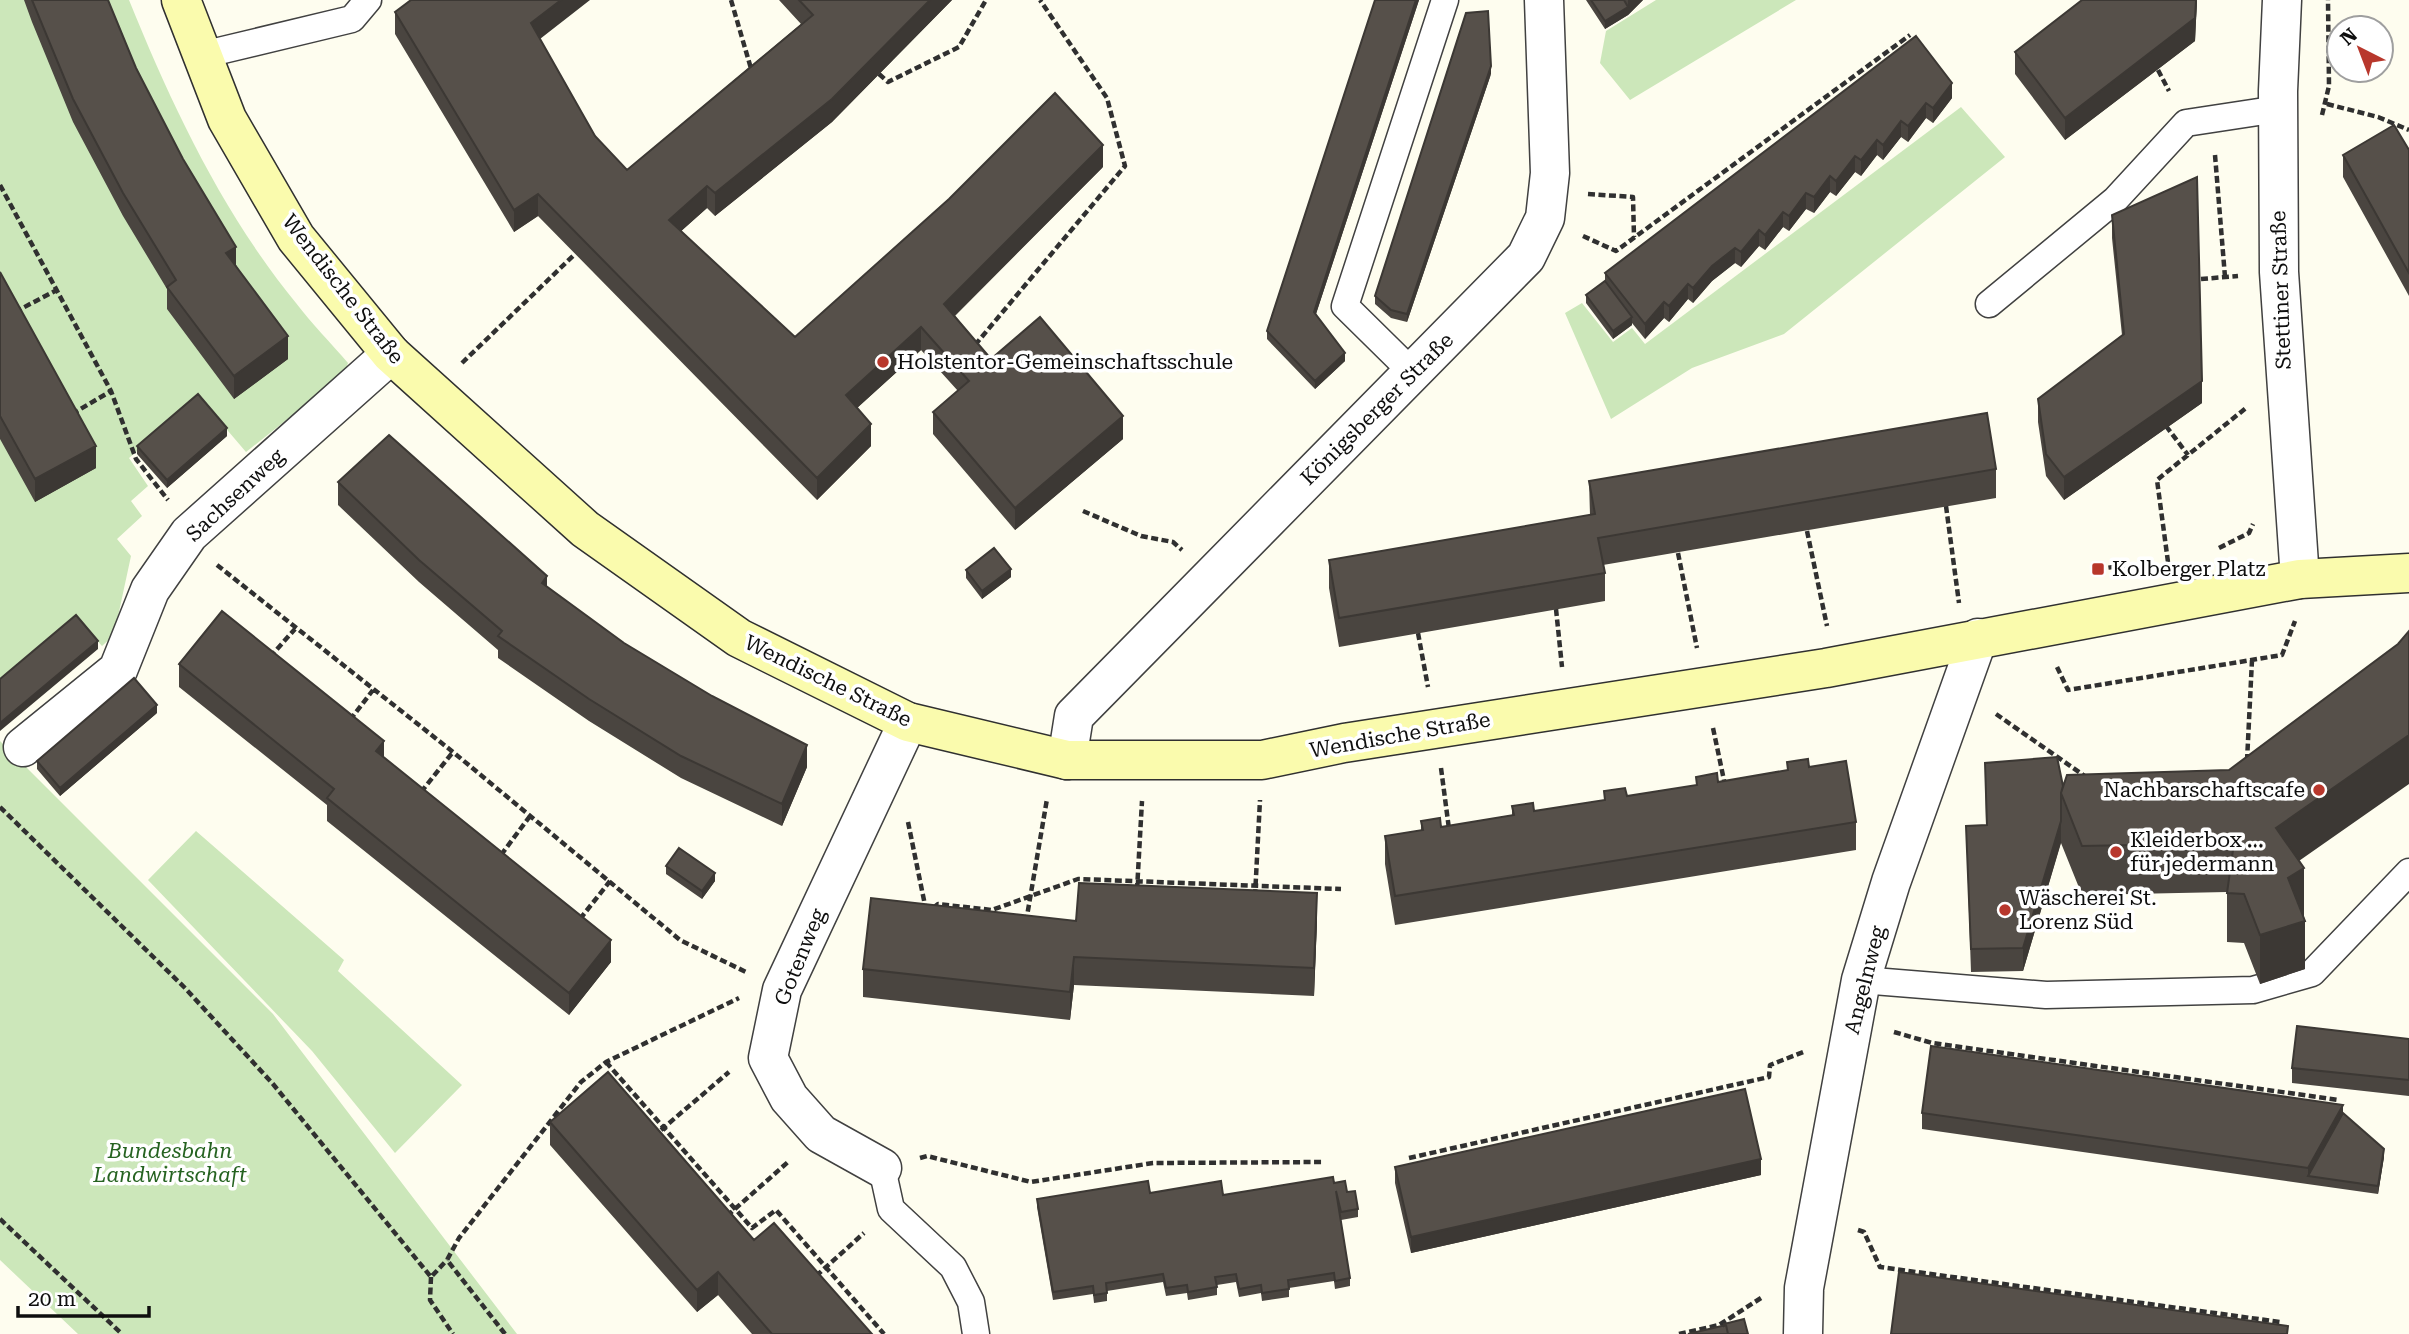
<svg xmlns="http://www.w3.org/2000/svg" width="2409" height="1334" viewBox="0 0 2409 1334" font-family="'Roboto Serif',serif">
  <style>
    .green { fill: #cce7ba }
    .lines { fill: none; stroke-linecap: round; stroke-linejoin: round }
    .lane-casing { stroke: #414141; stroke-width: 29 }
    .street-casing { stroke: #414141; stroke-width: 41 }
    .secondary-casing { stroke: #303030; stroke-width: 41 }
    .path { stroke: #303030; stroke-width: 4.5; stroke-dasharray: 7 3.5; stroke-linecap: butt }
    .lane { stroke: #fff; stroke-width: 26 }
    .street { stroke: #fff; stroke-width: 38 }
    .secondary { stroke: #fafbad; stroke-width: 38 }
    .wall { fill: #4a4540 }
    .shaded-wall { fill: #3c3834 }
    .building { fill: #56504a; stroke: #3c3834; stroke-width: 2 }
    .poi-dot { fill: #b8372c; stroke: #fff; stroke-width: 2.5 }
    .labels { text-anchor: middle; stroke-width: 7; stroke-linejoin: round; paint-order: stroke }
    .street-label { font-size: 21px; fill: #0e0e0e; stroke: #fff }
    .poi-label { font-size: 21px; fill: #0e0e0e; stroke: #fff; text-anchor: start }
    .park-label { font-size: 21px; font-style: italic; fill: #266321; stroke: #fff }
  </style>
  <rect width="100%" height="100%" fill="#fefdef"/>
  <!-- green -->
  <path class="green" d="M0,0H129C172,106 223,214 296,303C312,324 331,343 348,363L344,374L246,452L199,397L129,458L148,486L131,501L142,516L117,539L131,556L114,635L102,646L76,617L0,682Z
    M1656,0H1796L1630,100L1600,63L1606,31Z
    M1961,107L2005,157L1784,334L1692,368L1611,419L1565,313L1582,303L1613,342L1632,328L1645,344Z
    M0,741L273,1014L517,1334H78L0,1260Z
    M196,831L344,960L338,971L462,1085L395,1153L312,1051L148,880Z"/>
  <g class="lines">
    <defs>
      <path id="lane" d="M202,55L352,19L368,0
        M1989,304L2115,200L2186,123L2278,109
        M1413,373L1345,306L1445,0
        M1861,980L2046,995L2253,990L2312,973L2409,872
        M882,1168L891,1209L953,1267L971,1302L976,1334"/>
      <path id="street" d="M2282,0L2278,91L2279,272L2300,579
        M23,747L118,670L150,590L189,534L391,354
        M1067,760L1074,716L1526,257L1545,218L1550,173L1544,0
        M882,1168L821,1134L789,1098L768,1058L782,990L908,722
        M1803,1334L1804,1288L1861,980L1891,882L1978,638"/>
      <path id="secondary" d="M181,0L227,119L296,238L391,354L585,529L739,638L908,722L1067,760H1262L1344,743L1826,668L2300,579L2409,573"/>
    </defs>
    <!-- lane casing -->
    <use href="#lane" class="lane-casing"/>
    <!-- street casing -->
    <use href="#street" class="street-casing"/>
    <!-- secondary casing -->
    <use href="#secondary" class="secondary-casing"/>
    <!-- path -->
    <path class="path" d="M731,0L752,72
      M2158,70L2169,91
      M879,74L888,82L959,47L986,0
      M2327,104L2378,117L2409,130
      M2322,115L2329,86L2328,0
      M2215,155L2225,277
      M0,185L111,391L136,459L168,500
      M1588,194L1633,197L1634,237
      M1583,236L1616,251L1910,35
      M2201,279L2238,276
      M15,312L55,291
      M975,345L1125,166L1107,98L1040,0
      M462,363L575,254
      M72,414L111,391
      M2166,426L2188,455
      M1946,506L1959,603
      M1083,511L1141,536L1173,542L1182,550
      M1807,531L1827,626
      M2219,548L2249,533L2253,524
      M1678,553L1697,648
      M2168,562L2157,480L2246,408
      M217,565L453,752L680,940L746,972
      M2098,569L2128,565
      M1556,609L1562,667
      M1418,633L1428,687
      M270,657L295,629
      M2057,667L2068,690L2282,655L2295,621
      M1996,714L2086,777
      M350,720L373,690
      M1713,728L1725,785
      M2247,761L2252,660
      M1441,768L1449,829
      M421,792L453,752
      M0,807L185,988L273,1084L431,1277L447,1260
      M908,822L926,910
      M501,855L530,816
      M1137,890L1142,801
      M1255,896L1260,800
      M933,908L938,904L992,910L1078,879L1341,889
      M580,919L610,881
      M1026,922L1047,799
      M1894,1032L1932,1043L2339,1100
      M606,1062L752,1228L776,1210L884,1334
      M661,1130L729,1072
      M920,1158L927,1156L1031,1182L1153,1163L1322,1162
      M1409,1158L1769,1077L1770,1065L1806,1051
      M727,1216L788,1162
      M0,1219L122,1334
      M1858,1230L1864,1232L1880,1267L2280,1322
      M816,1276L864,1233
      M431,1277L430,1300L453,1334
      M505,1334L447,1260L459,1238L581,1082L606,1062L739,998
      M1679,1334L1719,1325L1761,1298"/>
    <!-- lane -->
    <use href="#lane" class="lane"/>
    <!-- street -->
    <use href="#street" class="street"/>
    <!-- secondary -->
    <use href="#secondary" class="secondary"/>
  </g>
  <!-- wall -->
  <path class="wall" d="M24,0H108L136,68L236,265L288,359L234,399L167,309V289L123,216L73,122L32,22Z
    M779,0H952L832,122L715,216L707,208L681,231L795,337L1103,167L955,316L991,359L1123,439L1015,530L933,434V412L958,391L921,350L857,408L871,446L817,500L538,216L514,232L395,34V12L540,39L595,136L627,170L801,24Z
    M1375,0H1419L1316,314L1345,361L1315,389L1267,339V331Z
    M1586,0H1643L1628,15L1605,29Z
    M2082,0H2197L2195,41L2065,140L2015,74V52Z
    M1916,36L1952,98L1933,123L1926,118L1908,142L1901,137L1883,160L1877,155L1861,176L1855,172L1836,196L1830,192L1814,213L1806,209L1789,231L1783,227L1765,250L1759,246L1741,267L1735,263L1712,281L1693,303L1688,299L1669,322L1664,318L1645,339L1632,323V325L1613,339L1586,303V295L1605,281V273Z
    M1491,74L1407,322L1391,318L1375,304V296Z
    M2409,150V296L2343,177V155Z
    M2112,215L2202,403L2064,500L2046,476L2038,422V399L2122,335L2112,238Z
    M0,272L96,468L35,502L0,439Z
    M227,436L167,488L137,454V446Z
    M1996,469V498L1603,565L1605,573V601L1339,647L1329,588V560L1590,515L1589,481Z
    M338,482L547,587L624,643L807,767L782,826L681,778L589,721L498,658V650L419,582L338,505Z
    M966,570L1011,577L982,599L966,578Z
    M179,664L384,757L611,962L569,1015L327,821V805L179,687Z
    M157,713L60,796L37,769V761Z
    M1787,762L1809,767L1856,822V850L1395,925L1385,864V836L1421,830V821L1441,827L1512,815V806L1534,811L1604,800V791L1627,796L1696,786V777L1718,782L1787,771Z
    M1985,763L2063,786L2299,861L2304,916L2305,969L2260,984L2244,943L2227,942V892L2082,895L2061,843L2023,971L1971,972L1966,826L1986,825Z
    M666,866L715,881L702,899L666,874Z
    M1076,921H1317L1314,996L1074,985L1070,1020L863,997V969Z
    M2409,1039V1096L2292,1083V1068Z
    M1922,1113H2343L2384,1157L2378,1194L1922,1129Z
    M550,1122L754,1240L872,1334H752L718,1295L697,1312L550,1145Z
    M1395,1167L1761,1175L1411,1253L1395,1183Z
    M1334,1183L1347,1192L1358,1209V1217L1341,1220L1350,1278V1286L1335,1289L1334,1281L1289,1288V1297L1262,1301L1261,1293L1239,1297L1236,1282L1217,1285V1295L1188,1300L1187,1293L1166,1296L1163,1282L1107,1291V1301L1094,1303L1093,1294L1053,1300L1037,1207V1199L1150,1193L1223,1195Z"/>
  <!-- shaded-wall -->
  <path class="shaded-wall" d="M561,0H590L531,46V23Z
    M930,0H952L832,122L715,216V193Z
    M1416,0H1419L1314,320V312Z
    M1628,0H1643L1628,15L1605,29V21L1628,7Z
    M2196,0H2197L2195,41L2065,140V118Z
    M1491,66V74L1407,322V314Z
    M1952,83V98L1933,123V108Z
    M1926,103V118L1908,142V126Z
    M1901,121V137L1883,160V145Z
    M1877,140V155L1861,176V160Z
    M1103,145V167L944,326V304Z
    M1855,156V172L1836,196V181Z
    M1830,176V192L1814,213V197Z
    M707,186V208L669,242V220Z
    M1806,193V209L1789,231V216Z
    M538,194V216L514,232V210Z
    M1783,212V227L1765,250V235Z
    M1759,230V246L1741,267V252Z
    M236,247V270L226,253Z
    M1735,248V263L1712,281L1693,303V288L1712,266Z
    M1688,284V299L1669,322V306Z
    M1664,302V318L1645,339V324Z
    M1632,317V325L1613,339V331Z
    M921,327V350L846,418V395Z
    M288,336V359L234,399V376Z
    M1345,353V361L1315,389V381Z
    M2202,381V403L2064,500V477Z
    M1123,416V439L1015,530V508Z
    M871,424V446L817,500V478Z
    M227,428V436L167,488V480Z
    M96,446V468L35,502V479Z
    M1011,569V577L982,599V591Z
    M547,576V599L542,583Z
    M98,641V649L0,731V723Z
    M157,705V713L60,796V788Z
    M2409,735V784L2276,877V828Z
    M384,741V763L376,751Z
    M807,745V767L782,826V804Z
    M2061,821V842L2023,971V948Z
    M2304,868V917L2305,921V969L2260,984V935L2288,878Z
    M715,873V881L702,899V891Z
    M1317,893V921L1314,996V968Z
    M611,940V962L569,1015V993Z
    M1074,957V985L1070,1020V992Z
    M2343,1105V1121L2308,1176V1184V1168Z
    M2384,1149V1157L2378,1194V1186Z
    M1761,1159V1175L1411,1253V1237Z
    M718,1272V1295L697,1312V1290Z"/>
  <!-- building -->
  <path class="building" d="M32,0H108L136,68L183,159L236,247L226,253L288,336L234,376L167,287L176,280L123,193L73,99Z
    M411,0H561L531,23L595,136L627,170L813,15L799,0H930L832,99L715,193L707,186L669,220L795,337L949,199L1055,93L1103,145L944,304L991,359L1040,317L1123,416L1015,508L933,412L969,381L921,327L846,395L871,424L817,478L538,194L514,210L395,12Z
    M1375,0H1416L1314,312L1345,353L1315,381L1267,331Z
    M1591,0H1624L1628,7L1605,21Z
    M2082,0H2196L2195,18L2065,118L2015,52Z
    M1488,11L1491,66L1407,314L1391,310L1375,296L1466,13Z
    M1916,36L1952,83L1933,108L1926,103L1908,126L1901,121L1883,145L1877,140L1861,160L1855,156L1836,181L1830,176L1814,197L1806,193L1789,216L1783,212L1765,235L1759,230L1741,252L1735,248L1712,266L1693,288L1688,284L1669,306L1664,302L1645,324L1605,273Z
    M2394,125L2409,150V273L2343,155Z
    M2197,177L2202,381L2064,477L2046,454L2038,399L2124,334L2112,215Z
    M0,272L96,446L35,479L0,416Z
    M1605,281L1632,317L1613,331L1586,295Z
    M198,394L227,428L167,480L137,446Z
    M1987,413L1996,469L1598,538L1605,573L1339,618L1329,560L1595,514L1589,481Z
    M389,435L547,576L542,583L624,643L712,696L807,745L782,804L681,756L589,699L498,636L502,631L419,560L338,482Z
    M994,548L1011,569L982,591L966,570Z
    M222,611L384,741L376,751L611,940L569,993L327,798L334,789L179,664Z
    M76,615L98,641L0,723V679Z
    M2409,631V735L2276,828L2304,868L2288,878L2305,921L2260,935L2244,894L2227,893L2234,843L2082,846L2061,793L2067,775L2229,770L2398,644Z
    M134,678L157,705L60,788L37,761Z
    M2057,757L2063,786L2061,793V821L2023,948L1971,949L1966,826L1987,825L1985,763Z
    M1808,759L1809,767L1846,761L1856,822L1395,896L1385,836L1423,830L1421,821L1440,818L1441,827L1514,815L1512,806L1533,803L1534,811L1605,800L1604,791L1625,788L1627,796L1697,785L1696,777L1717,773L1718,782L1788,770L1787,762Z
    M679,848L715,873L702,891L666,866Z
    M1079,883L1317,893L1314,968L1074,957L1070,992L863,969L871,898L1076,921Z
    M2297,1026L2409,1039V1080L2292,1068Z
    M1931,1046L2343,1105L2308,1168L1922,1113Z
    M608,1072L754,1240L774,1223L872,1334H772L718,1272L697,1290L550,1122Z
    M1745,1089L1761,1159L1411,1237L1395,1167Z
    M2343,1113L2384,1149L2378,1186L2308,1176Z
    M1333,1177L1334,1183L1345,1181L1347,1192L1355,1191L1358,1209L1341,1212L1336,1191L1350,1278L1335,1281L1334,1273L1288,1280L1289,1289L1262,1293L1261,1285L1239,1289L1236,1274L1215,1277L1217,1287L1188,1292L1187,1285L1166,1288L1163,1274L1106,1283L1107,1293L1094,1295L1093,1286L1053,1292L1037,1199L1148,1181L1150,1193L1221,1181L1223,1195Z
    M1899,1272L2288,1326L2287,1334H1891Z
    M1744,1319L1748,1334H1728L1726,1325L1724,1326V1324Z
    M1726,1325L1728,1334H1688Z"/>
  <!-- markers -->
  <g class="poi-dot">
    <circle cx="883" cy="362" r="7"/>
    <rect x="2091" y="562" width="14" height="14" rx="3.5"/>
    <circle cx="2319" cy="790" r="7"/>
    <circle cx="2116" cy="852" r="7"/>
    <circle cx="2005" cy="910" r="7"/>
  </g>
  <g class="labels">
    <!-- street labels -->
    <g class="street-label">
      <text transform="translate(343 289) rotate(52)" y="7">Wendische Straße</text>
      <text transform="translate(2281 290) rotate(-92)" y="7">Stettiner Straße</text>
      <text transform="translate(1377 409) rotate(-45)" y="7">Königsberger Straße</text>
      <text transform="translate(235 495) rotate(-43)" y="7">Sachsenweg</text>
      <text transform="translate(828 681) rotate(26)" y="7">Wendische Straße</text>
      <text transform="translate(1400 735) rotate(-10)" y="7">Wendische Straße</text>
      <text transform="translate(800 957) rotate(-68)" y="7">Gotenweg</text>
      <text transform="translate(1865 980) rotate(-76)" y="7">Angelnweg</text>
    </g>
    <!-- poi labels -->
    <g class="poi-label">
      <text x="897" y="369">Holstentor-Gemeinschaftsschule</text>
      <text x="2112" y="576">Kolberger Platz</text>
      <text x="2305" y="797" text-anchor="end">Nachbarschaftscafe</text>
      <text x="2130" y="847">Kleiderbox ...<tspan x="2130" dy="24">für jedermann</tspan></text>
      <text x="2019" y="905">Wäscherei St.<tspan x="2019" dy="24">Lorenz Süd</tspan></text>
    </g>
    <!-- park labels -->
    <g class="park-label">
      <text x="170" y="1158">Bundesbahn<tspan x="170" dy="24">Landwirtschaft</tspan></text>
    </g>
  </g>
  <!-- north arrow -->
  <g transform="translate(2360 49) rotate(318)"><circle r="33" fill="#ffffff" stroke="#9f9f9f" stroke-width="2"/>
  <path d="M0-5L12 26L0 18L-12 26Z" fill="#b8372c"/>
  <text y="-10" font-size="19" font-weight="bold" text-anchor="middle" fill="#0e0e0e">N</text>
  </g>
  <!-- scale -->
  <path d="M18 1306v10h131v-10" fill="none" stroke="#0e0e0e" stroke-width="3.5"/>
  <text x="28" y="1306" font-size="21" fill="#0e0e0e" stroke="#ffffff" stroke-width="5" paint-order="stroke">20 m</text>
</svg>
